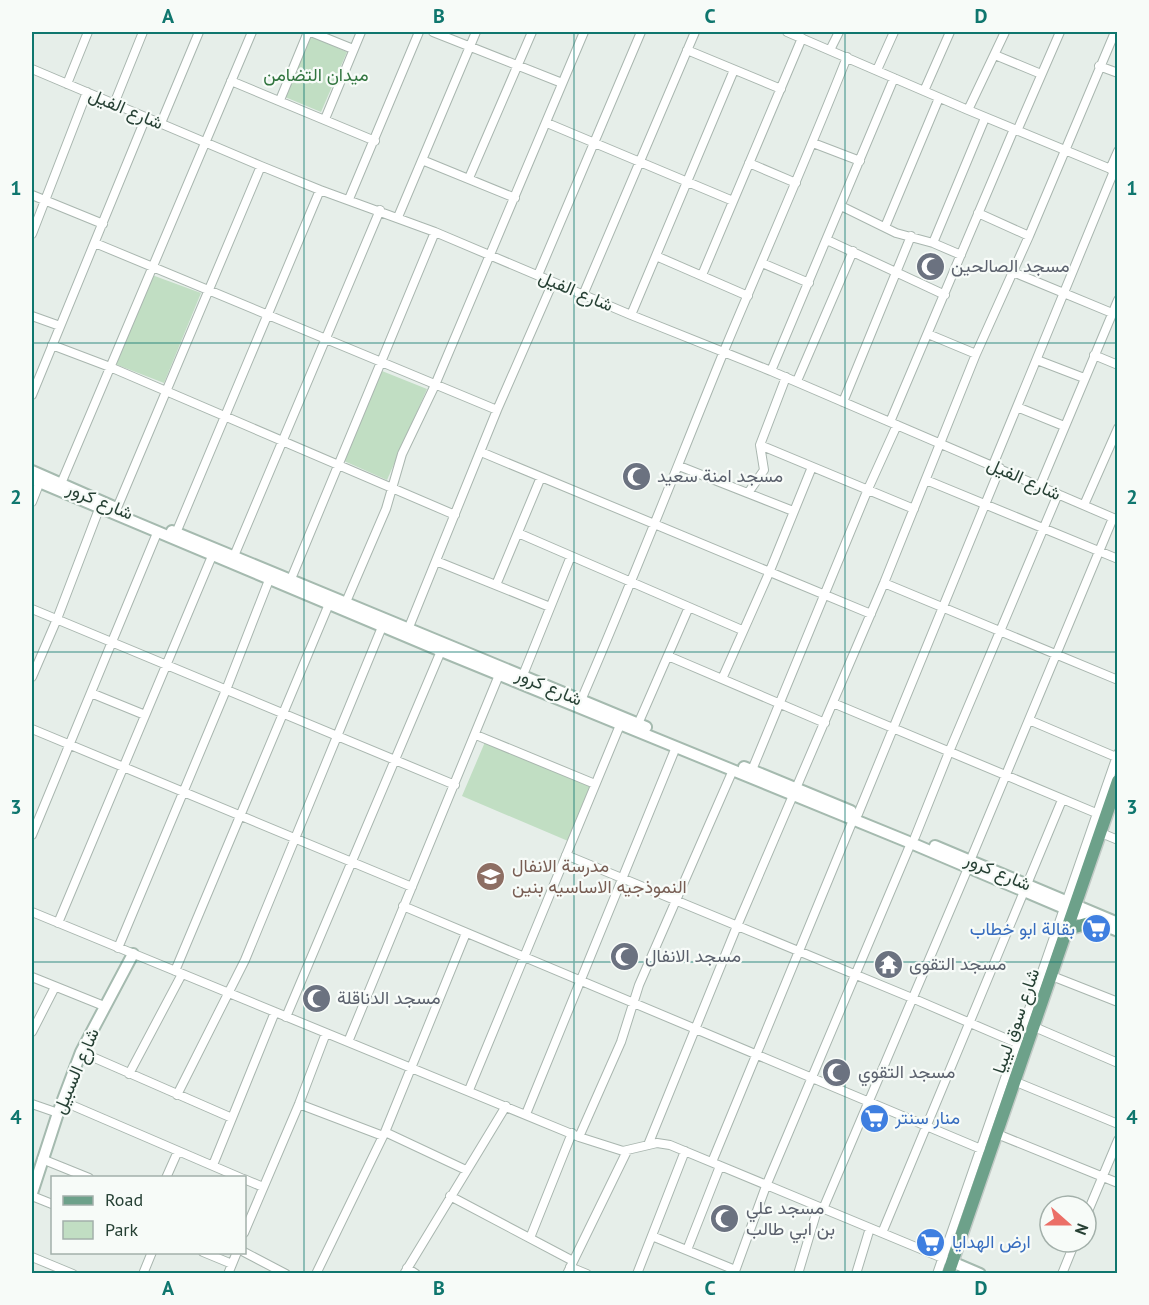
<svg xmlns="http://www.w3.org/2000/svg" width="1149" height="1305" viewBox="0 0 1149 1305" font-family="'PT Sans',Vazirmatn,sans-serif">
  <style>
    .green { fill: #c1dec3 }
    .lines { fill: none; stroke-linecap: round; stroke-linejoin: round }
    .street-casing { stroke: #a9b6af; stroke-width: 10 }
    .secondary-casing { stroke: #a5baaf; stroke-width: 14 }
    .primary-casing { stroke: #c2cac6; stroke-width: 15 }
    .street { stroke: #fff; stroke-width: 8 }
    .secondary { stroke: #fff; stroke-width: 10 }
    .primary { stroke: #6da18a; stroke-width: 12 }
    .grid { fill: none; stroke: #0f766e; stroke-width: 1.5; stroke-opacity: 0.55 }
    .labels { text-anchor: middle; stroke-width: 4.5; stroke-linejoin: round; paint-order: stroke }
    .park-label { font-size: 18px; fill: #31753f; stroke: #f7fbf8 }
    .street-label { font-size: 18px; fill: #264034; stroke: #f7fbf8 }
    .worship-label { font-size: 18px; fill: #5b616d; stroke: #f7fbf8; text-anchor: start }
    .education-label { font-size: 18px; fill: #785e54; stroke: #f7fbf8; text-anchor: start }
    .shop-label { font-size: 18px; fill: #366cbe; stroke: #f7fbf8; text-anchor: start }
    .neatline { fill: none; stroke: #0f766e; stroke-width: 2 }
    .grid-label { font-size: 20px; text-anchor: middle; font-weight: bold; fill: #0f766e }
  </style>
  <rect width="100%" height="100%" fill="#e6eee9"/>
  <!-- green -->
  <path class="green" d="M310,36L347,52L321,112L285,97Z
    M152,275L201,293L164,383L115,364Z
    M382,371L427,389L387,480L344,461Z
    M485,742L590,786L568,841L462,796Z"/>
  <g class="lines">
    <defs>
      <path id="street" d="M311,32L353,49
        M433,32L562,83
        M787,32L968,110L1118,172
        M687,50L781,89
        M830,50L839,32
        M995,55L1041,74
        M1099,66L1118,73
        M32,69L261,166L320,190L435,232L631,315L771,371L1118,520
        M877,70L894,32
        M231,81L375,141
        M67,84L88,32
        M924,91L950,32
        M280,100L308,32
        M114,104L143,32
        M968,110L1005,32
        M325,119L361,32
        M161,123L199,32
        M547,123L733,201
        M1017,131L1060,32
        M813,143L860,161
        M422,160L515,198
        M749,163L796,183
        M1110,169L1118,151
        M469,178L532,32
        M32,195L103,224
        M349,199L419,32
        M841,206L896,233L933,243L961,255
        M978,213L1029,236
        M398,217L476,32
        M885,227L939,98
        M32,234L87,92
        M827,240L945,295
        M95,243L497,410
        M933,243L985,118
        M656,256L748,296
        M762,263L809,283
        M1013,272L1112,313
        M538,275L641,32
        M702,275L802,38
        M583,295L695,32
        M631,315L734,70
        M32,316L60,326
        M928,334L976,354
        M52,345L110,367L455,515
        M1094,355L1118,365
        M1037,360L1084,378
        M771,371L894,78
        M797,381L853,251
        M32,395L146,117
        M843,402L911,236
        M1017,407L1064,426
        M890,422L1014,129
        M760,445L914,509
        M481,452L871,614
        M993,465L1114,171
        M679,466L793,511
        M926,480L1118,559
        M60,486L252,32
        M1040,486L1118,300
        M748,493L764,470L760,445L786,377
        M32,502L41,479
        M1084,505L1118,428
        M117,508L261,166
        M176,533L320,190
        M518,533L742,630
        M234,556L380,210
        M436,561L550,607
        M291,579L435,232
        M884,583L1118,680
        M496,585L541,477
        M346,602L386,509L402,454L435,385L584,32
        M32,609L455,785
        M407,632L497,410L553,282
        M668,656L825,723
        M32,677L57,619L99,509
        M722,679L769,573L812,467
        M521,680L571,556
        M91,693L145,715
        M833,703L1096,813
        M579,705C630,588 676,469 724,351C765,253 808,156 847,57
        M1029,720L1116,757
        M638,724L689,607
        M32,729L412,887
        M476,735L595,784
        M752,770L868,489L897,425
        M858,814L1000,468
        M32,835L157,533
        M1106,835L1118,840
        M915,837L949,752L1058,494
        M566,855L912,998L1019,1044
        M970,861L1113,518
        M403,906L981,1149
        M32,912L579,1137L623,1151L657,1143L670,1145L952,1262
        M58,923L212,556
        M118,948L226,690L269,580
        M175,971L329,604
        M32,977L104,1006
        M1057,978L1118,1002
        M286,1017L441,651
        M1039,1029L1118,1063
        M32,1032L55,987
        M348,1042L499,675
        M81,1052L232,1118
        M129,1074L182,974
        M1021,1084L1118,1124
        M469,1090L620,725
        M177,1095L245,960L382,627
        M62,1101L241,1178
        M32,1104L58,1113
        M299,1104L383,1136
        M526,1114L676,747
        M385,1132L466,1170
        M1002,1136L1118,1183
        M579,1137L621,1042L639,985L733,770
        M648,1145L737,926L884,583L976,354L1029,236L1115,32
        M42,1159L89,1178
        M712,1162L853,820
        M213,1165L275,1012
        M166,1178L178,1151
        M244,1179L263,1187
        M32,1196L52,1204
        M450,1196L573,1261
        M823,1209L968,868
        M1086,1216L1118,1140
        M244,1233L299,1104L326,1033
        M882,1233L1062,800
        M652,1236L735,1270
        M530,1238L572,1133
        M687,1250L720,1166
        M203,1252L232,1264
        M244,1252L286,1274
        M32,1257L73,1274
        M570,1267L587,1274
        M407,1268L416,1274
        M143,1274L152,1252
        M228,1274L237,1252
        M316,1274L385,1132L466,933
        M404,1274L506,1106
        M567,1274L627,1151
        M637,1274L685,1151
        M734,1274L766,1186L911,843
        M798,1274L818,1207
        M856,1274L870,1228
        M937,1274L1118,753
        M1062,1274L1075,1242"/>
      <path id="secondary" d="M32,471L114,507
        M32,479L441,651L911,843L1118,931
        M172,531L646,727
        M744,767L851,811
        M935,846L1118,923
        M32,1193L58,1113L81,1052L133,954
        M952,1262L980,1274"/>
      <path id="primary" d="M1075,927L1093,922L1098,923
        M948,1274L1118,781"/>
    </defs>
    <!-- street casing -->
    <use href="#street" class="street-casing"/>
    <!-- secondary casing -->
    <use href="#secondary" class="secondary-casing"/>
    <!-- primary casing -->
    <use href="#primary" class="primary-casing"/>
    <!-- street -->
    <use href="#street" class="street"/>
    <!-- secondary -->
    <use href="#secondary" class="secondary"/>
    <!-- primary -->
    <use href="#primary" class="primary"/>
  </g>
  <!-- grid -->
  <path class="grid" d="M304,32V1274M574,32V1274M845,32V1274M32,343H1118M32,652H1118M32,962H1118"/>
  <!-- icons -->
  <defs>
    <symbol id="mosque-disc" viewBox="-11 -11 22 22"><circle r="9.5" fill="#6b7280" stroke="#f7fbf8"/><path d="M3.5-4.9A6 6 0 1 0 3.5 4.9A5 5 0 1 1 3.5-4.9Z" fill="#fff"/></symbol>
    <symbol id="school-disc" viewBox="-11 -11 22 22"><circle r="9.5" fill="#8d6e63" stroke="#f7fbf8"/><path d="M0-5L7-2L0 1L-7-2ZM-4 1L0 2.5L4 1V4Q0 6-4 4Z" fill="#fff"/></symbol>
    <symbol id="supermarket-disc" viewBox="-11 -11 22 22"><circle r="9.5" fill="#3f7fe0" stroke="#f7fbf8"/><path d="M-6-5.5h2.5l.6 2H6L4.5 2H-2.5L-4.4-4H-6ZM-1.5 3.2a1.3 1.3 0 1 0 .1 0ZM3 3.2a1.3 1.3 0 1 0 .1 0Z" fill="#fff"/></symbol>
    <symbol id="temple-disc" viewBox="-11 -11 22 22"><circle r="9.5" fill="#6b7280" stroke="#f7fbf8"/><path d="M0-6L5-2H3V0L6.5 2.5H4V6H1.5V3h-3V6H-4V2.5H-6.5L-3 0V-2H-5Z" fill="#fff"/></symbol>
  </defs>
  <g fill-rule="evenodd">
    <use href="#mosque-disc" x="914" y="250" width="33" height="33"/>
    <use href="#mosque-disc" x="620" y="460" width="33" height="33"/>
    <use href="#school-disc" x="474" y="860" width="33" height="33"/>
    <use href="#supermarket-disc" x="1080" y="912" width="33" height="33"/>
    <use href="#mosque-disc" x="608" y="940" width="33" height="33"/>
    <use href="#temple-disc" x="872" y="948" width="33" height="33"/>
    <use href="#mosque-disc" x="300" y="982" width="33" height="33"/>
    <use href="#mosque-disc" x="820" y="1056" width="33" height="33"/>
    <use href="#supermarket-disc" x="858" y="1102" width="33" height="33"/>
    <use href="#mosque-disc" x="708" y="1202" width="33" height="33"/>
    <use href="#supermarket-disc" x="914" y="1226" width="33" height="33"/>
  </g>
  <g class="labels">
    <!-- park labels -->
    <g class="park-label">
      <text x="316" y="81">ميدان التضامن</text>
    </g>
    <!-- street labels -->
    <g class="street-label">
      <text transform="translate(126 109) rotate(23)" y="6">شارع الفيل</text>
      <text transform="translate(576 291) rotate(23)" y="6">شارع الفيل</text>
      <text transform="translate(1024 479) rotate(24)" y="6">شارع الفيل</text>
      <text transform="translate(100 501) rotate(23)" y="6">شارع كرور</text>
      <text transform="translate(549 687) rotate(23)" y="6">شارع كرور</text>
      <text transform="translate(998 872) rotate(23)" y="6">شارع كرور</text>
      <text transform="translate(1016 1021) rotate(-71)" y="6">شارع سوق ليبيا</text>
      <text transform="translate(76 1071) rotate(-67)" y="6">شارع السبيل</text>
    </g>
    <!-- worship labels -->
    <g class="worship-label">
      <text x="951" y="272">مسجد الصالحين</text>
      <text x="657" y="482">مسجد امنة سعيد</text>
      <text x="645" y="962">مسجد الانفال</text>
      <text x="909" y="970">مسجد التقوى</text>
      <text x="337" y="1004">مسجد الدناقلة</text>
      <text x="858" y="1078">مسجد التقوي</text>
      <text x="746" y="1214">مسجد علي<tspan x="746" dy="21">بن ابي طالب</tspan></text>
    </g>
    <!-- education labels -->
    <g class="education-label">
      <text x="512" y="872">مدرسة الانفال<tspan x="512" dy="21">النموذجيه الاساسيه بنين</tspan></text>
    </g>
    <!-- shop labels -->
    <g class="shop-label">
      <text x="1075" y="935" text-anchor="end">بقالة ابو خطاب</text>
      <text x="895" y="1124">منار سنتر</text>
      <text x="952" y="1248">ارض الهدايا</text>
    </g>
  </g>
  <!-- border -->
  <rect width="1149" height="1305" fill="none" stroke="#f7fbf8" stroke-width="66"/>
  <!-- legend -->
  <rect x="51" y="1176" width="195" height="78" fill="#f7fbf8" stroke="#a3b0aa" stroke-width="1.5"/>
  <rect x="63" y="1196" width="30" height="9" fill="#6da18a" stroke="#a3b0aa" stroke-width="1.5"/>
  <text x="105" y="1206" font-size="18" fill="#264034">Road</text>
  <rect x="63" y="1221" width="30" height="18" fill="#c1dec3" stroke="#a3b0aa" stroke-width="1.5"/>
  <text x="105" y="1236" font-size="18" fill="#264034">Park</text>
  <!-- north arrow -->
  <g transform="translate(1068 1224) rotate(111)"><circle r="28" fill="#f7fbf8" stroke="#a3b0aa" stroke-width="1.5"/>
  <path d="M0-4.5L10 22L0 15L-10 22Z" fill="#eb6f67"/>
  <text y="-9" font-size="16" font-weight="bold" text-anchor="middle" fill="#264034">N</text>
  </g>
  <rect x="33" y="33" width="1083" height="1239" class="neatline"/>
  <g class="grid-label">
    <text x="168" y="23">A</text>
    <text x="439" y="23">B</text>
    <text x="710" y="23">C</text>
    <text x="981" y="23">D</text>
    <text x="16" y="195">1</text>
    <text x="1132" y="195">1</text>
    <text x="16" y="504">2</text>
    <text x="1132" y="504">2</text>
    <text x="16" y="814">3</text>
    <text x="1132" y="814">3</text>
    <text x="16" y="1124">4</text>
    <text x="1132" y="1124">4</text>
    <text x="168" y="1295">A</text>
    <text x="439" y="1295">B</text>
    <text x="710" y="1295">C</text>
    <text x="981" y="1295">D</text>
  </g>
</svg>
